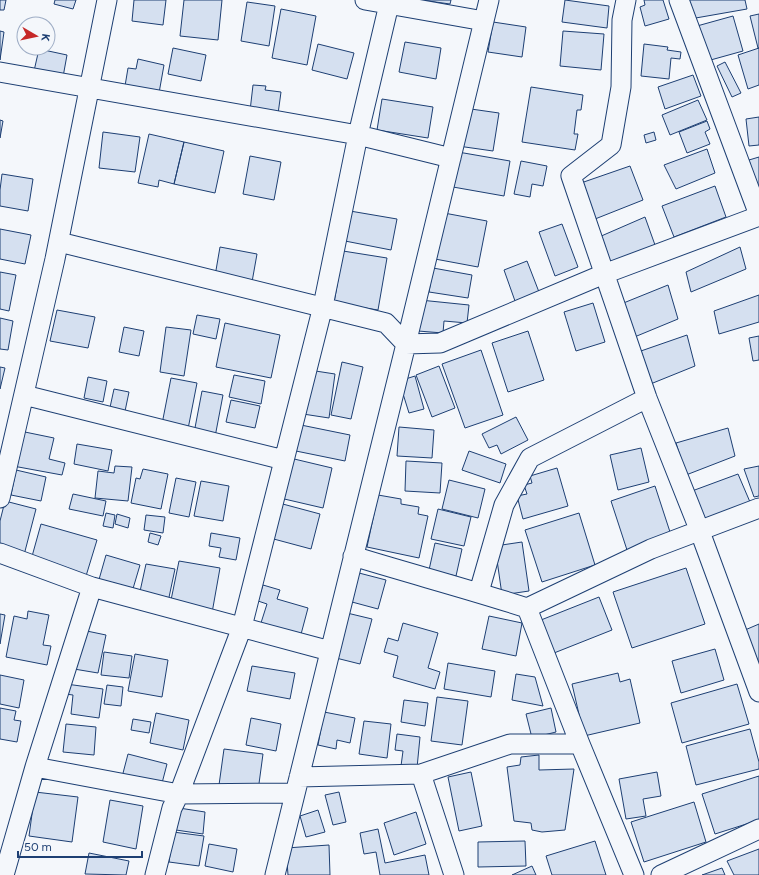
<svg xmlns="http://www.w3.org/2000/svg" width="759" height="875" viewBox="0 0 759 875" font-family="Figtree,sans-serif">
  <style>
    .building { fill: #d5e0f0; stroke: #1d3f73 }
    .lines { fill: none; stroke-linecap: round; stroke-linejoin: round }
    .minor-casing { stroke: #1d3f73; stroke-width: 21 }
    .minor { stroke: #f4f7fb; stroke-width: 19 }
  </style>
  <rect width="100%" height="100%" fill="#f4f7fb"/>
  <!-- building -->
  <path class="building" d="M0,0H6L4,10H0Z
    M55,0H76L73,9L54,4Z
    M134,0H166L163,25L132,21Z
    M184,0H222L218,40L180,36Z
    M421,0H451L450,4Z
    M565,0L609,6L607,28L562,22Z
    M644,0H663L669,19L645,26L640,7L645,5Z
    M683,0H745L747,9L690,19Z
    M247,2L275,6L269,46L241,41Z
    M281,9L316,16L307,65L272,58Z
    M759,14V48H758L750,16Z
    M733,16L743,51L707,61L697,26Z
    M493,22L526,27L522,57L488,52Z
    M0,31L4,32L0,60Z
    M563,31L604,34L601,70L560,66Z
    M405,42L441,48L436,79L399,72Z
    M318,44L354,53L347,79L312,70Z
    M644,44L668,47L667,50L681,52L680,59L671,58L669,79L641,76Z
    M173,48L206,55L201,81L168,74Z
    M759,48V85L748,89L738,55Z
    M39,49L67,55L63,77L34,71Z
    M138,59L164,65L159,93L125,86L128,68L136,69Z
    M725,62L741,93L732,97L717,66Z
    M693,75L701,96L665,109L658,87Z
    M253,85L266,86L265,90L281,92L278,114L250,111Z
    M531,87L583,95L581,110H577L574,134H578L575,150L522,142Z
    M382,99L433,107L428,138L377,130Z
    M698,100L707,120L670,135L662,115Z
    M464,108L499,113L493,151L458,146Z
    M759,117V145L749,146L746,119Z
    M0,120L3,121L0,138Z
    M707,121L710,129L705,132L710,144L687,153L679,132Z
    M103,132L140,137L135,172L99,168Z
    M654,132L656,140L646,143L644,135Z
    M149,134L184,142L174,184L159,180L158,187L138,183Z
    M184,142L224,151L215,193L174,184Z
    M707,149L715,173L676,189L664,165Z
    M458,152L510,161L504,196L453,187Z
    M250,156L281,162L274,200L243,194Z
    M759,157V196L749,160Z
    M521,161L547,166L543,186L532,184L530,197L514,194Z
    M630,166L643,200L590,221L578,184Z
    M2,174L33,179L28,211L0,206V190Z
    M715,186L726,217L674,237L662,206Z
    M350,211L397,219L391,250L345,241Z
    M444,213L487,221L478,267L435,259Z
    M645,217L655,245L607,265L599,237Z
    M562,224L578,267L555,276L539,232Z
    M0,229L31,235L25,264L0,259Z
    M220,247L257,254L252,282L215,276Z
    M740,247L746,269L691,292L686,272Z
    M343,251L387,258L378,310L334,303Z
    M527,261L539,292L515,301L504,270Z
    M433,268L472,275L468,298L429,292Z
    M0,272L16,275L9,311L0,309Z
    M668,285L678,319L632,338L621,304Z
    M759,295V322L719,334L714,311Z
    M420,300L469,305L467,323L444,321L443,333L418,331Z
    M593,303L605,342L576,351L564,312Z
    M57,310L95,317L88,348L50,341Z
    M197,315L220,319L216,339L193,334Z
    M0,318L13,321L8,350L0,349Z
    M225,323L280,335L271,378L216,367Z
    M124,327L144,331L139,356L119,352Z
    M166,327L191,330L184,376L160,372Z
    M528,331L544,380L508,392L492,343Z
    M687,335L695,366L648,385L638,352Z
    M759,336V360L753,361L749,338Z
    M481,350L503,415L465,428L442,364Z
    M342,362L363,367L351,419L331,415Z
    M439,366L455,408L432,417L416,375Z
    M0,367L5,368L0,389Z
    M309,370L335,374L329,418L303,414Z
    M234,375L265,381L261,404L229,397Z
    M415,376L424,409L409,413L399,381Z
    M88,377L107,381L103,402L84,398Z
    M171,378L197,383L188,429L162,424Z
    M114,389L129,392L124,416L109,412Z
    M202,391L223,395L215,437L194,433Z
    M231,400L260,406L255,428L226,422Z
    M516,417L528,440L501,454L497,445L489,448L482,434Z
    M296,424L350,435L345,461L291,450Z
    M399,427L434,430L432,458L397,456Z
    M728,428L735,456L686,475L676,443Z
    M20,431L54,438L49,459L65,463L62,475L13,466Z
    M77,444L112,450L108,471L74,464Z
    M641,448L649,482L618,490L610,455Z
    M469,451L506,464L500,483L462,470Z
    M290,458L332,468L323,508L280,498Z
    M406,461L442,463L440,493L405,491Z
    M115,466L132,467L128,501L95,498L98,471L114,473Z
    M759,466V496L754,497L744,469Z
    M557,468L568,506L523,519L517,496L527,494L524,485L532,483L530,476Z
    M143,469L168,474L161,509L131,503L136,478L140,479Z
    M16,470L46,477L41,501L11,495Z
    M738,474L750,502L702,523L692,491Z
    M176,478L196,482L189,517L169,513Z
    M449,480L485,489L478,518L442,509Z
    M201,481L229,486L223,521L194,516Z
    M655,486L671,535L627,550L611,501Z
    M73,494L106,501L103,516L69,509Z
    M378,495L401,499V504L419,507L418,514L428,516L419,558L367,547Z
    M5,501L36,509L24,555L0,548V521Z
    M279,503L320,514L311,549L270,538Z
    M438,509L471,517L464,546L431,539Z
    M106,513L115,515L113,528L103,526Z
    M579,513L595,565L542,582L525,530Z
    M117,514L130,518L128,528L115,524Z
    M146,515L165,517L163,533L144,530Z
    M41,524L97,540L86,576L31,560Z
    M150,533L161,536L158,545L148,542Z
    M211,533L240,538L236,560L219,557L221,548L209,546Z
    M522,542L529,591L502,595L495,546Z
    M435,543L462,549L456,576L429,570Z
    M106,555L140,565L132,592L98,583Z
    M179,561L220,568L212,613L170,605Z
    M146,564L175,569L168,602L139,596Z
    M686,568L705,624L632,648L613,592Z
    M359,573L386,580L378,609L352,602Z
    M263,585L280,590L277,599L308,608L300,638L260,626L267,604L258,601Z
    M599,597L612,630L554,653L541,620Z
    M28,611L49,615L43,645L51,646L47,665L6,657L14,616L27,619Z
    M347,613L372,619L360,664L336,658Z
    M0,614L5,615L0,644Z
    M489,616L522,623L516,656L482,649Z
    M403,623L438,633L428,668L440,672L435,689L393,677L398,656L384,652L388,638L398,641Z
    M759,624V666L745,630Z
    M82,630L106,635L98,673L74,669Z
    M715,649L724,680L681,693L672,661Z
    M104,652L132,656L129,678L101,675Z
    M135,654L168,660L162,697L128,691Z
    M448,663L495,671L491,697L444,689Z
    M252,666L295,673L290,699L247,691Z
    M618,673L620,682L630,679L640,723L584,736L572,684Z
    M516,674L535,677L543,706L512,700Z
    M0,675L24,680L19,708L0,704Z
    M66,684L103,689L99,718L71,714L73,695L65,694Z
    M737,684L749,724L682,743L671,703Z
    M107,685L123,687L121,706L104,704Z
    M437,697L468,701L462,745L431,741Z
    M404,700L428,703L425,726L401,722Z
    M0,708L16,711L14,720L21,721L17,742L0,739Z
    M551,708L556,732L532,738L526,714Z
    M324,712L355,718L350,743L337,740L336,749L318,745Z
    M156,713L189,720L183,750L150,743Z
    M251,718L281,724L276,751L246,745Z
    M133,719L151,722L149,733L131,730Z
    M364,721L391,724L387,758L359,754Z
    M66,724L96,727L94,755L63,752Z
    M750,729L759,762V769L696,785L686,746Z
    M397,734L420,737L417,768L401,766L403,751L395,750Z
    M224,749L263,754L258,791L219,785Z
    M128,754L167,764L161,787L122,777Z
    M539,755V770L574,769L565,830L542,832L532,830L531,823L514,821L507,767L520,765L521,757Z
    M471,772L482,826L459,831L448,777Z
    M657,772L661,796L643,799L646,816L626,819L619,779Z
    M759,776V820L715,834L702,794Z
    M35,792L78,797L72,842L29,836Z
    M339,792L346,822L333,825L325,795Z
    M110,800L143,806L136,849L103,842Z
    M694,802L706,842L644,862L631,822Z
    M179,808L205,812L203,834L176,830Z
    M318,810L325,832L306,837L300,816Z
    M416,812L426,844L394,855L384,823Z
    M378,829L385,863L425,855L429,875H380L376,852L364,854L360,833Z
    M173,832L204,836L199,866L169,862Z
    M525,841L526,866L478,867V842Z
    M595,841L606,875H552L546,856Z
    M209,844L237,849L233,872L205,866Z
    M329,845L330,875H288L286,848Z
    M759,849V875H734L727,861Z
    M89,853L129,861L126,875L85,874Z
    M532,866L536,875H512Z
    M722,868L725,875H702Z"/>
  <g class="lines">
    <defs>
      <path id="minor" d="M365,0L484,21
        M626,0L622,20L621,87L611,145L571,176L647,398L699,529L759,692
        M679,0L759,215
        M0,72L358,135L451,158
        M59,242L386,323L406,344L440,343L604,274L759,216
        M24,395L284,460
        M0,498L55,259L107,0
        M0,553L92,587L330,651
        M353,556C411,574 469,589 527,608L651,549L759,508
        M479,592L504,505L530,458L647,398
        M527,608L580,744L634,875
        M35,767L179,794L295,793
        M421,774L454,875
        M299,777L421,774L510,744H580
        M4,875L35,767L92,587
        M155,875L172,808L179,794L242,627L323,306L358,135L390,0
        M275,875L406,344L489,0
        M661,875L759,829"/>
    </defs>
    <!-- minor casing -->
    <use href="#minor" class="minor-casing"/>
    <!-- minor -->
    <use href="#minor" class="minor"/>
  </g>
  <!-- north arrow -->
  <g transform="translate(36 36) rotate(99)"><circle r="19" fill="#f4f7fb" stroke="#9eadc5"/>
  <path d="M0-3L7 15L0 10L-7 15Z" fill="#c62828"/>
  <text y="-6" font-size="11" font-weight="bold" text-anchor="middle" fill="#1d3f73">K</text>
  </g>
  <!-- scale -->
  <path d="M18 851v6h124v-6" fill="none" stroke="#1d3f73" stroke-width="2"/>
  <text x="24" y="851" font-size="12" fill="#1d3f73" stroke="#f4f7fb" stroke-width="3" paint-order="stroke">50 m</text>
</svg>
